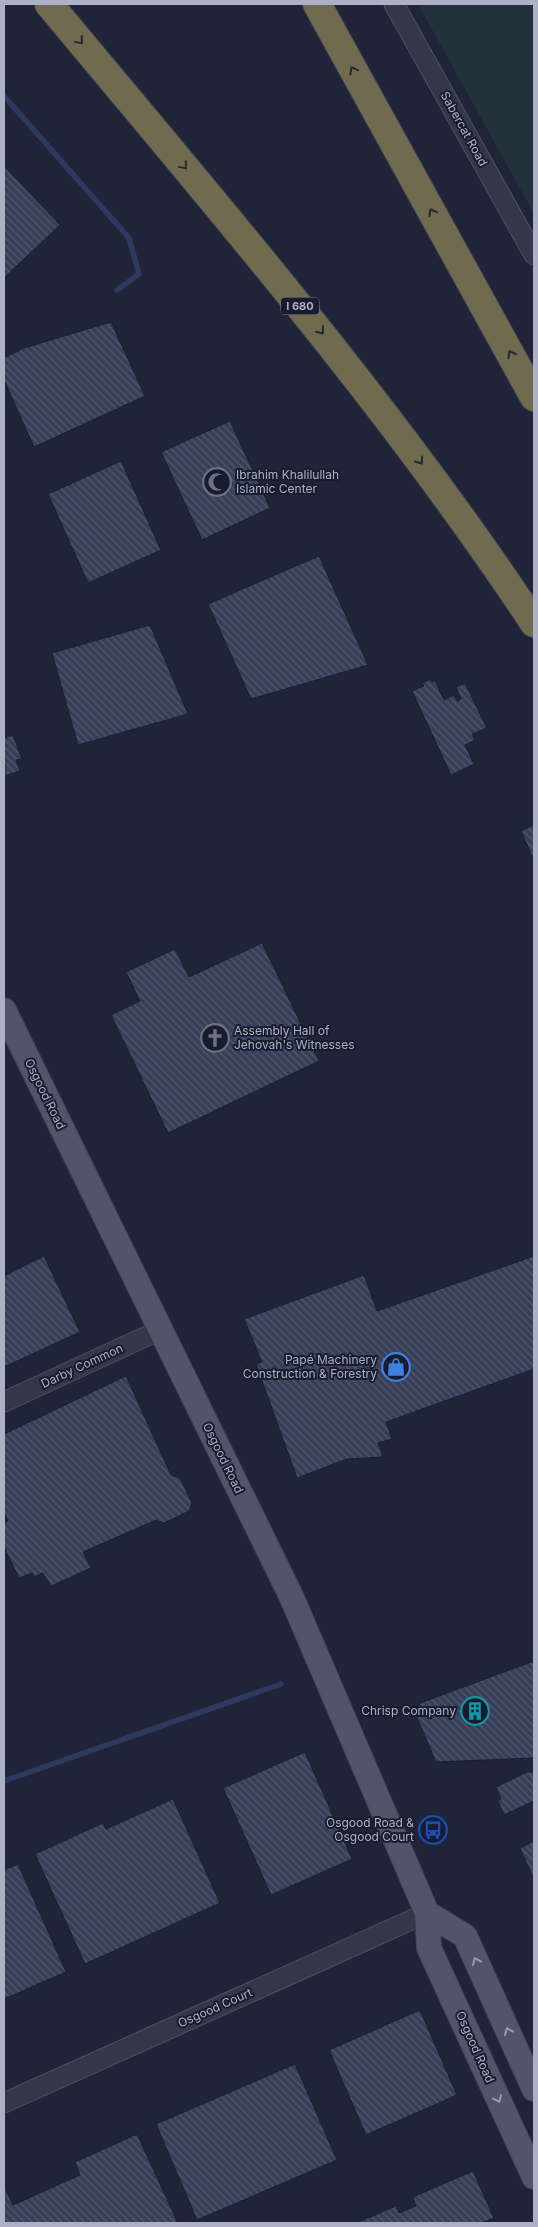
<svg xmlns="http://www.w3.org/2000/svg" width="538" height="2227" viewBox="0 0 538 2227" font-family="Inter,sans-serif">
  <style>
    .grass { fill: #21323a }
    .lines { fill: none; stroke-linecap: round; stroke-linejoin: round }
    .stream { stroke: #2f395f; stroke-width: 5.5 }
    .building { fill: url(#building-back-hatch); stroke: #1a1e30 }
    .minor-casing { stroke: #4d5164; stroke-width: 21 }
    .major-casing { stroke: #3c4053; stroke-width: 26 }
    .highway-casing { stroke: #3a3e51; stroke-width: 30 }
    .minor { stroke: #323749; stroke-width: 19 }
    .major { stroke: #50556a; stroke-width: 24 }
    .highway { stroke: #706a4f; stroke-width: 28 }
    .oneway { stroke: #252833 }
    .oneway2 { stroke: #959aaf }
    .labels { text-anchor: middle; stroke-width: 4; stroke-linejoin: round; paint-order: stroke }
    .shield { fill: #181c2e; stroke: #808498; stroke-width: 1 }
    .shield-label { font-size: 11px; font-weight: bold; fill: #acb1c6 }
    .street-label { font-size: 12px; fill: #acb1c6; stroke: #181c2e }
    .poi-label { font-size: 12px; fill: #acb1c6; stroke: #181c2e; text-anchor: end }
  </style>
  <defs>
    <pattern id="building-back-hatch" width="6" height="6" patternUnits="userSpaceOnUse" patternTransform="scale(1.25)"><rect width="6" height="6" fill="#373e57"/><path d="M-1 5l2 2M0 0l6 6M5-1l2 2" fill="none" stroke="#51586e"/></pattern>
  </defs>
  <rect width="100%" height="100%" fill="#1f2439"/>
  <!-- grass -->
  <path class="grass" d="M418,4H534V214Z"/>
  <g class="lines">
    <!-- stream -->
    <path class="stream" d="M4,96L129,238L139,274L117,290
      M4,1781L281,1684"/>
  </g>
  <!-- building -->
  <path class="building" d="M4,166L60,225L4,278Z
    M111,322L145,396L34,447L4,380V358L24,348Z
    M230,421L270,508L202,540L161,452Z
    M121,461L161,550L88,583L48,494Z
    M319,556L368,665L251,699L208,604Z
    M150,625L188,714L78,745L52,653Z
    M431,679L432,682L435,681L444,700L454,695L457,701L461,699L456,687L465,683L487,728L472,734L475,740L465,745L474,764L451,775L412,691L424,686L422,683Z
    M13,735L22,759L16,760L20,771L5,776L4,738Z
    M534,825V856H532L521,831Z
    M262,943L319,1061L168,1133L111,1015L140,1001L126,972L175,949L189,977Z
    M44,1256L80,1332L4,1367V1276Z
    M534,1256V1369L386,1422L392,1439L378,1443L383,1457L347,1459L297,1478L256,1364L262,1362L244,1319L364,1275L377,1311Z
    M126,1376L171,1475L180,1478L192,1503L189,1511L164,1523L156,1520L83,1552L91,1568L51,1586L43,1573L34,1577L32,1573L19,1578L4,1547V1523L8,1521L4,1512V1434Z
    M534,1661V1758L436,1762L415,1713L420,1703Z
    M305,1752L352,1859L271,1895L223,1788Z
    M527,1772H534V1801L504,1815L498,1801L501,1799L496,1787Z
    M173,1799L220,1903L85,1964L35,1854L103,1823L106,1829Z
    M534,1841V1880L520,1848Z
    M18,1864L66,1972L4,1999V1870Z
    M420,2010L457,2095L366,2135L329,2050Z
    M295,2064L337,2160L197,2220L156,2124Z
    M137,2134L178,2223H4V2186L13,2205L80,2175L75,2162Z
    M473,2171L494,2218L481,2223H356L396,2206L399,2213L416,2206L413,2197Z"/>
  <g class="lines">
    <defs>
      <path id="minor" d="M394,4L534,255
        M4,1402L160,1330
        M4,2103L427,1913"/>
      <path id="major" d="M4,1010L292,1598L427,1913L429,1948L534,2177
        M427,1913L465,1936L534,2089"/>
      <path id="highway" d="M49,4C216,205 389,404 534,623
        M317,4L534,397"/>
    </defs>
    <!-- minor casing -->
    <use href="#minor" class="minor-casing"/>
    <!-- major casing -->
    <use href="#major" class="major-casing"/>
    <!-- highway casing -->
    <use href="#highway" class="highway-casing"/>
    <!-- minor -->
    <use href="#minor" class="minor"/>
    <!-- major -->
    <use href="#major" class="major"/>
    <!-- highway -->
    <use href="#highway" class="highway"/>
  </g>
  <!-- one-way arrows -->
  <defs><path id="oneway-chevron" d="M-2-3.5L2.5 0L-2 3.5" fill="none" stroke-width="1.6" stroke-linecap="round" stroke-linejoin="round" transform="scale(1.25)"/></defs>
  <g class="oneway">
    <use href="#oneway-chevron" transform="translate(80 41) rotate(50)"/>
    <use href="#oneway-chevron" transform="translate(353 70) rotate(-119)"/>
    <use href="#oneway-chevron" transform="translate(184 166) rotate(50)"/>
    <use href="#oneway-chevron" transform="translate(432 212) rotate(-119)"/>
    <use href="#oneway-chevron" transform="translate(321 331) rotate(52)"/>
    <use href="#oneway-chevron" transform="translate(511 354) rotate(-119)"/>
    <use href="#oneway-chevron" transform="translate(420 461) rotate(54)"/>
  </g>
  <g class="oneway2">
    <use href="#oneway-chevron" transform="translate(476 1961) rotate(-114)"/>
    <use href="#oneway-chevron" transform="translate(508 2031) rotate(-114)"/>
    <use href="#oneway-chevron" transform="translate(498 2099) rotate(66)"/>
  </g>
  <!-- icons -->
  <defs>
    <symbol id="mosque-ring" viewBox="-11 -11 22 22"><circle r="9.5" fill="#181c2e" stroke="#6b7280" stroke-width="1.5"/><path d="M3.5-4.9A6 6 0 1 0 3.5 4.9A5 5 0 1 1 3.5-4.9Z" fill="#6b7280"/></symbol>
    <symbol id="church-ring" viewBox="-11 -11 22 22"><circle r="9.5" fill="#181c2e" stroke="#6b7280" stroke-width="1.5"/><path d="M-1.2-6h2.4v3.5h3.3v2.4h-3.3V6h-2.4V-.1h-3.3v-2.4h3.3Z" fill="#6b7280"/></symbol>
    <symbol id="shop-ring" viewBox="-11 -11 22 22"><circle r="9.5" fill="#181c2e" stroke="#3f7fe0" stroke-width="1.5"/><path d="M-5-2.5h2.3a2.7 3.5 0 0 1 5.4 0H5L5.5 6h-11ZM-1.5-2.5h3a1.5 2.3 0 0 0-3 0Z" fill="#3f7fe0"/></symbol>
    <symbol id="building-ring" viewBox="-11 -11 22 22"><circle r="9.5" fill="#181c2e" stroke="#0f9aa8" stroke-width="1.5"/><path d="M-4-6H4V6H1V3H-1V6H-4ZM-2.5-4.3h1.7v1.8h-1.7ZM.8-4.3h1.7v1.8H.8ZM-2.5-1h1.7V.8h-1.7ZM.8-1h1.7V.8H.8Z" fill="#0f9aa8"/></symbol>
    <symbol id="bus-ring" viewBox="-11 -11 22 22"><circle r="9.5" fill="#181c2e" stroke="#1a4fb4" stroke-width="1.5"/><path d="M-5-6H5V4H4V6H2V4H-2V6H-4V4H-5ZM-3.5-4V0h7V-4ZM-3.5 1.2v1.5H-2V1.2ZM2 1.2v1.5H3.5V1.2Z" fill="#1a4fb4"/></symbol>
  </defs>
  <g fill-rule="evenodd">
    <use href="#mosque-ring" x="201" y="466" width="32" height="32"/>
    <use href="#church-ring" x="199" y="1022" width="32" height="32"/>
    <use href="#shop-ring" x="380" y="1351" width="32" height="32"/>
    <use href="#building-ring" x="459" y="1695" width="32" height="32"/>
    <use href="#bus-ring" x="417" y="1814" width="32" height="32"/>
  </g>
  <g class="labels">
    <!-- shield labels -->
    <rect class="shield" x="281" y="297.5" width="38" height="17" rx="4"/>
    <g class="shield-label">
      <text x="300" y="310">I 680</text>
    </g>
    <!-- street labels -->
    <g class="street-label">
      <text transform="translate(464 129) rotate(61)" y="4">Sabercat Road</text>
      <text transform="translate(45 1094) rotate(64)" y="4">Osgood Road</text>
      <text transform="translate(82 1366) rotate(-25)" y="4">Darby Common</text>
      <text transform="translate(223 1458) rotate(64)" y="4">Osgood Road</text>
      <text transform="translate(215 2008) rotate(-24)" y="4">Osgood Court</text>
      <text transform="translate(475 2047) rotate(66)" y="4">Osgood Road</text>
    </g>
    <!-- poi labels -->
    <g class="poi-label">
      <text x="236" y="479" text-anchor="start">Ibrahim Khalilullah<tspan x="236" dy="14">Islamic Center</tspan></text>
      <text x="234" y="1035" text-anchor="start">Assembly Hall of<tspan x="234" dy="14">Jehovah's Witnesses</tspan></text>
      <text x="377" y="1364">Papé Machinery<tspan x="377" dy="14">Construction &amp; Forestry</tspan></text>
      <text x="456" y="1715">Chrisp Company</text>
      <text x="414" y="1827">Osgood Road &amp;<tspan x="414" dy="14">Osgood Court</tspan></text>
    </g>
  </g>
  <!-- border -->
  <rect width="538" height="2227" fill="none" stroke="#acb1c6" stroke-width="10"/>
</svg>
